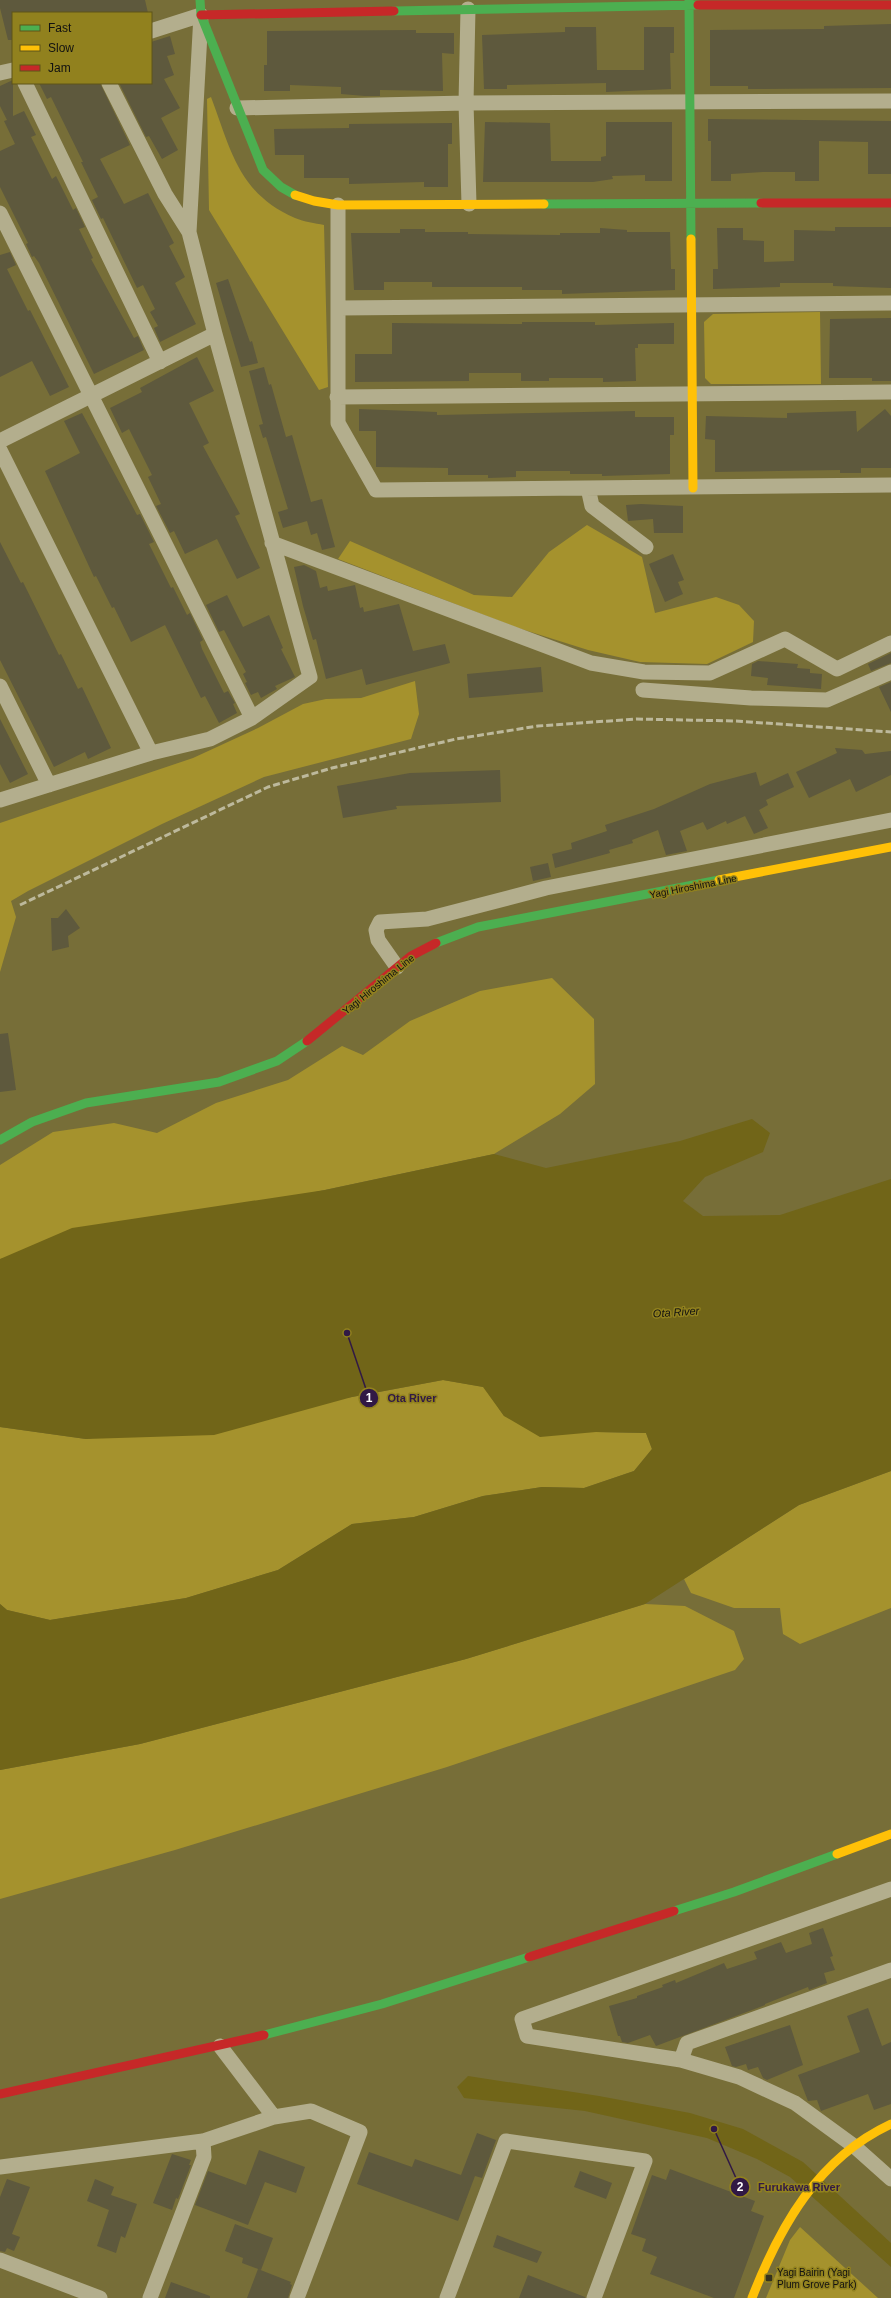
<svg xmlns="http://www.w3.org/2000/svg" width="891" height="2298" viewBox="0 0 891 2298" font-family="Arial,sans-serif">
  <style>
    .green { fill: #a5922d }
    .water { fill: #716518 }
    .building { fill: #5e593d }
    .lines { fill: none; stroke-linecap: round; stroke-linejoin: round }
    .street { stroke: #b3ae8d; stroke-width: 15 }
    .fast { stroke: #4caf50; stroke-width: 9 }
    .slow { stroke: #ffc107; stroke-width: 9 }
    .jam { stroke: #c62828; stroke-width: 9 }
    .rail { stroke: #bdb99c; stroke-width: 3; stroke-dasharray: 7 3; stroke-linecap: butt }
    .poi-dot { fill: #35321f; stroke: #91811e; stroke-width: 1.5 }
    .labels { text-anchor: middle; stroke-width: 3; stroke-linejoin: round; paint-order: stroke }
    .street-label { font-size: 10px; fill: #111; stroke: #91811e }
    .poi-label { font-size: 10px; fill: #111; stroke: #91811e; text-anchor: start }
    .water-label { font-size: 11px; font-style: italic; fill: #111; stroke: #91811e }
    .leader { fill: none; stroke: #311945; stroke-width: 1.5 }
    .callout-dot { fill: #311945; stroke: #91811e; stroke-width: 1.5 }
    .mark-label { font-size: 12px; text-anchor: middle; font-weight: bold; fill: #fff }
    .callout-label { font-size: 11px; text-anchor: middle; font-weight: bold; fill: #311945; stroke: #91811e; stroke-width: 3; stroke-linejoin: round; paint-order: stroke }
  </style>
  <rect width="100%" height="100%" fill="#776e38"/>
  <!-- green -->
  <path class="green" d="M211,97C231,150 238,193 295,218C304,222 315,223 324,225L328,387L319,390L209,210L207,99Z
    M820,312L821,384H711L705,378L704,322L713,314Z
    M587,525L642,557L655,613L716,597L739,605L754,621L753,642L707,664L640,662L588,650L515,627L338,559L350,541L474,595L512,597L549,552Z
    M415,681L419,714L411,739L264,777L162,824L28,891L11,901L16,917L0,972V823L193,758L258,728L303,704L326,699L361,698Z
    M552,978L594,1019L595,1084L560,1114L494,1154L0,1259V1165L53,1132L114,1123L157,1133L216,1103L288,1080L342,1046L363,1055L410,1021L480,991Z
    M443,1380L484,1387L504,1416L596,1432L646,1433L652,1449L634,1471L584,1488L542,1487L483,1496L414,1517L352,1524L278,1570L186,1598L50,1620L7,1610L0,1604V1427L86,1439L352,1397Z
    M891,1471V1608L800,1644L783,1634L780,1608H734L691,1593L684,1579L799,1505Z
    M645,1604L685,1606L734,1631L744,1659L735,1670L447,1767L175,1850L0,1899V1770L140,1744L466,1659Z
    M800,2227L878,2298H766L790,2240Z"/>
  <!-- water -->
  <path class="water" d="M752,1119L770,1133L763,1152L705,1177L683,1201L703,1216L780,1215L891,1179V1471L799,1505L645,1604L466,1659L140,1744L0,1770V1604L7,1610L50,1620L186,1598L278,1570L352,1524L414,1517L483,1496L542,1487L584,1488L634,1471L652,1449L646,1433L596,1432L540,1437L504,1416L483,1387L443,1380L352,1397L214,1435L86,1439L0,1427V1259L72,1228L325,1190L494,1154L546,1168L680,1141Z
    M468,2076L599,2096L690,2113L743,2129L803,2162L891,2243V2267L790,2177L757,2159L707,2138L585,2111L464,2098L457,2087Z"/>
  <!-- building -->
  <path class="building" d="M0,0H145L148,13H13V40H8L0,8Z
    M891,24V88L748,89V86H710V30L824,29V26Z
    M565,27H596L597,70H644V27H674V53H670L671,89L606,92V83L507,85V89H484L482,35L565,32Z
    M416,30V33H454V54L442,53L443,91L380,90V96H365L341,94V87L290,85V91H264V65H267V31Z
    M170,36L175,54L167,56L174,75L164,79L180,108L161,118L178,150L162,159L149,136L146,137L119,83H151V42Z
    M13,80V116L24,111L36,135L31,137L52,179L56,176L73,210L76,208L85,227L79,229L93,258L91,259L134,338L138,336L144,350L94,374L39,263L34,256L32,257L26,244L28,243L0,187V151L15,144L4,121L7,120L0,106V86Z
    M39,83H100L130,145L100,159L124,204L148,193L174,243L169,246L185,277L175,283L196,324L160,342L154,328L158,326L150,312L155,309L143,285L137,288L103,218L101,219L92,200L98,197L81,162H83L51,97L47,99Z
    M708,119L891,121V174H868V142L819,141V181H795V172H763L731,174V181H711V141H708Z
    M485,122L550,123L551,161H601V157L606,156V122H672V181H645V175L612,176L613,179L593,182H483Z
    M452,123V144H448V187H424V182L349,184V178H304V155H275L274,129L349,128V124Z
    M835,227H891V288L833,286V283H780V287L713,289V269H718L717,228H743V240L764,241V262L794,261V230L835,231Z
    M600,228L627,230V232H670L671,269H675V290L562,294V290H522V287H432V282H384V290H354L351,233H400V229H425V232H468V234L560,235V233H600Z
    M10,252L16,265L7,269L28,311L30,310L69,387L50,396L32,361L0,377V255Z
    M228,279L250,342L252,341L258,363L241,367L216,283Z
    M891,318V381H872V378H829L830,319Z
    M522,322H595V325L674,323V344H638V348H635L636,381L603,382V378H549V381H521V373H469V381L355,382V354H392V323L522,324Z
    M197,357L214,391L189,403L209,443L203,446L240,514L235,516L260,568L237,579L217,539L185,554L174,531L170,533L156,506L161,504L148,477L152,475L129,429L122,433L110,408L142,392L140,388Z
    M264,367L269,385L271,384L286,437L292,435L311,502L322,499L335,547L322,550L317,533L311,535L307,521L283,528L278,512L288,509L266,437L263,438L259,425L263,424L249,371Z
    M359,409L437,412V415L635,411V417H674V435H670V474L602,476V474H570V471H516V477L488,478V475H448V468L376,467V431H359Z
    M885,409L891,416V468H861V473H840V470L715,472V440L705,439L706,416L787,418V413L856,411L857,432Z
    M82,413L137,515L140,514L154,542L149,544L171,588L173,587L187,615L190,613L203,640L200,642L202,649L224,693L228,691L235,703L233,704L237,713L219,723L205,696L201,698L165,625L131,642L114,607L112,608L96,576L94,577L45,471L80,453L64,421Z
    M641,504L683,506V533H654L653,519L628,521L626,505Z
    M0,542L21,583L23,582L59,655L61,654L78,689L82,687L111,748L88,759L85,752L54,767L0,660Z
    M673,554L684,580L678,582L683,594L665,602L649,564Z
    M304,565L316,571L320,588L327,586L328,591L355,585L360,608L363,607L364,612L399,604L413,651L445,644L450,663L366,685L362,669L326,679L316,639L313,640L303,606L294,567Z
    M227,595L243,627L269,615L283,648L281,649L295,677L275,686L277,689L261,698L258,692L251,695L245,683L247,682L243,674L246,672L224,630L219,632L206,605Z
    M891,653V663L871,671L868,664Z
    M758,661L798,664L797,668L810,669V673L822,674L821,689L767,685L768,678L751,676L752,664Z
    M541,667L543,692L469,698L467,674Z
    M891,682V712L879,687Z
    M0,719L28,774L10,783L0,764Z
    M835,748L862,750L865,754L891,751V775L856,792L850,779L809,798L796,772L837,753Z
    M500,770L501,802L396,806L397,809L343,818L337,786L410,773Z
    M756,772L760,786L788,773L794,787L766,800L768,805L759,810L768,828L754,834L745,816L727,824L726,821L707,830L703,822L680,831L687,851L666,855L658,830L632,840L633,843L609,850L610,853L555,868L552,854L572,849L571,843L607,831L605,825L654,809L710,784Z
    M548,863L551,877L533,881L530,867Z
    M66,909L80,928L68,936L69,947L52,951L51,918H58Z
    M8,1033L16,1090L0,1092V1034Z
    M823,1928L833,1956L830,1957L835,1970L824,1973L827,1983L809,1990L808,1987L765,2004V2005L656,2046L650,2035L628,2043L622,2042L620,2036H618L609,2006L637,1998V1996L663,1987L662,1985L675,1980L676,1983L724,1963L727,1969L757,1959L754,1952L781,1942L786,1953L812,1944L809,1933Z
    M868,2008L882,2046L891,2042V2104L874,2110L868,2094L821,2111L817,2100L808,2101L798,2075L860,2052L847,2016Z
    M790,2025L803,2065L767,2080L763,2078L758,2067L748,2070L746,2064L736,2067L732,2066L725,2047Z
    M477,2133L496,2140L482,2178L475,2176L458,2221L357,2184L369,2152L412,2167L415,2159L461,2175Z
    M259,2150L305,2167L296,2193L265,2182L248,2225L195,2205L208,2171L246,2185Z
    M172,2154L191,2160L189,2165H191L178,2199L176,2198L172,2210L153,2203Z
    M670,2169L755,2201L751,2211L764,2216L734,2298H714L650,2274L657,2257L642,2251L646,2239L631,2234L652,2175L666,2180Z
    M580,2171L612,2183L606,2199L574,2187Z
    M7,2179L30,2187L12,2234L20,2237L14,2251L7,2248L5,2252L0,2251V2197Z
    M95,2179L114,2187L111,2195L137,2204L125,2238L121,2236L116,2253L97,2246L109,2210L87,2201Z
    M235,2224L273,2238L261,2270L242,2263L243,2258L225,2251Z
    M497,2235L542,2252L537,2263L493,2247Z
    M258,2269L291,2282L290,2284L292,2285L288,2298H247Z
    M528,2275L585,2297V2298H519Z
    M171,2282L210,2296V2298H165Z"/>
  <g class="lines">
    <!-- street -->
    <path class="street" d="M468,9L466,103L469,204
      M0,73L13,70
      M25,83L160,362
      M109,83L165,194L189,232
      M237,108L466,103L891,101
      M338,205V423L376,490L891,485
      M0,213L252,718
      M339,308L891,303
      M337,397L891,392
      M0,441L215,334
      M0,450L151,753
      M588,488L592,506L646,547
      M272,543L591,663L644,672L710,673L785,639L837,669L891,643
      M0,686L49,785
      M643,690L751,698L827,700L891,672
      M0,800L151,753L210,739L252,718L310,677L215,334L189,232L201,15L151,31
      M397,967L378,940L376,930L380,922L427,919L546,888L891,820
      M891,1889L522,2019L527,2036L681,2060L739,2077L795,2103L854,2146L891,2179
      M220,2046L274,2117
      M681,2060L687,2043L891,1970
      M0,2167L203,2141L274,2117L311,2111L360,2132L297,2298
      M0,2260L100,2298
      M150,2298L204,2157L203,2141
      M447,2298L506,2141L645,2161L594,2298"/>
    <!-- fast -->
    <path class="fast" d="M200,0L201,15L263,170L281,187L295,195
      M689,0L691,239
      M394,11L698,5
      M544,204L761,203
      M436,943L478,927L719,880
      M0,1140L32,1122L86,1103L219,1082L277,1061L307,1041
      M674,1911L734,1892L837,1854
      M264,2035L382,2004L529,1957"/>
    <!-- slow -->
    <path class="slow" d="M295,195L314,201L338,205L544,204
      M691,239L693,488
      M719,880L891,847
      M837,1854L891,1834
      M752,2298C780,2226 818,2158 891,2124"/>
    <!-- jam -->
    <path class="jam" d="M698,5H891
      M201,15L394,11
      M761,203H891
      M307,1041L411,956L436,943
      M529,1957L674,1911
      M0,2094L264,2035"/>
    <!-- rail -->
    <path class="rail" d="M20,905L268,787L332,768L456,739L538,726L636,719L736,721L891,732"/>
  </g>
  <!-- markers -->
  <rect class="poi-dot" x="765" y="2274" width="8" height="8" rx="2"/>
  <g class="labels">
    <!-- street labels -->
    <g class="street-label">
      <text transform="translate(693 886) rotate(-11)" y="4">Yagi Hiroshima Line</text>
      <text transform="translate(378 984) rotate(-39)" y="4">Yagi Hiroshima Line</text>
    </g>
    <!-- poi labels -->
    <g class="poi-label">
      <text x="777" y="2276">Yagi Bairin (Yagi<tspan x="777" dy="12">Plum Grove Park)</tspan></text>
    </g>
    <!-- water labels -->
    <g class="water-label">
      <text transform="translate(676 1312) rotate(-4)" y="4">Ota River</text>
    </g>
  </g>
  <!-- callouts -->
  <path class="leader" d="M347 1333L369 1398M714 2129L740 2187"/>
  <g class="callout-dot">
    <circle cx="347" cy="1333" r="4"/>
    <circle cx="714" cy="2129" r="4"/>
    <circle cx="369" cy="1398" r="10"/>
    <circle cx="740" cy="2187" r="10"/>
  </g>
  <g class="mark-label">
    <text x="369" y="1402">1</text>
    <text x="740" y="2191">2</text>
  </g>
  <g class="callout-label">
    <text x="412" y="1402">Ota River</text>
    <text x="799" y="2191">Furukawa River</text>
  </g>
  <!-- legend -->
  <rect x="12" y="12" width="140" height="72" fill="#91811e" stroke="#5e5419"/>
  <rect x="20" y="25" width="20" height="6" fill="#4caf50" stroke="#5e5419"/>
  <text x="48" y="32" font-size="12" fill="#111111">Fast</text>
  <rect x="20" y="45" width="20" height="6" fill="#ffc107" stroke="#5e5419"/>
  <text x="48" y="52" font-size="12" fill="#111111">Slow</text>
  <rect x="20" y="65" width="20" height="6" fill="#c62828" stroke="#5e5419"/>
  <text x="48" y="72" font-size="12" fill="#111111">Jam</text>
</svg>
